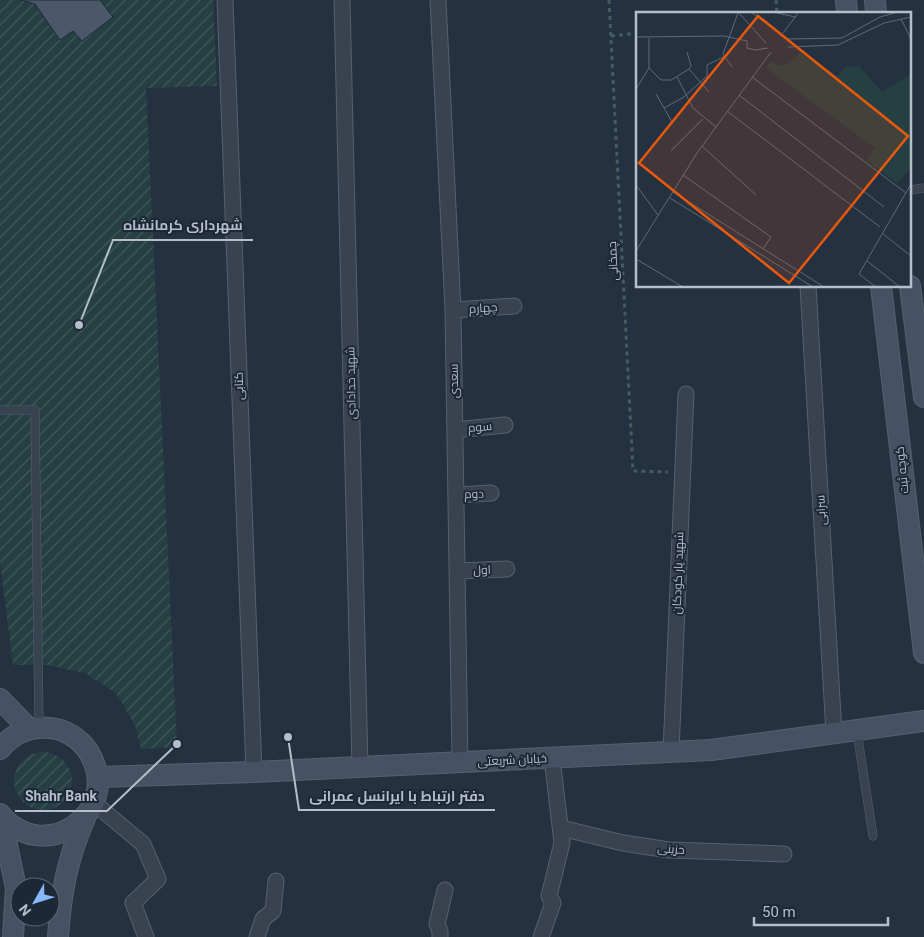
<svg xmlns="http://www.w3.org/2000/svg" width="924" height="937" viewBox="0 0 924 937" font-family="Roboto,Cairo,sans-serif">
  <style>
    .garden { fill: url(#garden-furrows) }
    .building { fill: #4a586a; stroke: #1f2a38 }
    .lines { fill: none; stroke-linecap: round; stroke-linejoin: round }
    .lane-casing { stroke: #56616e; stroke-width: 9 }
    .street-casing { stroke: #56616e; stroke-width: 17 }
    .secondary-casing { stroke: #56616e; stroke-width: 22 }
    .path { stroke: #445c5e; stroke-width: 3; stroke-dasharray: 4 4; stroke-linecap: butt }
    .lane { stroke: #394350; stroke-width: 8 }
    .street { stroke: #394350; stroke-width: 15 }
    .secondary { stroke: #465264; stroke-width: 20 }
    .labels { text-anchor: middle; stroke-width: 4; stroke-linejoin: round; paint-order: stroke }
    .street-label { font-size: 12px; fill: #b5becb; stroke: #1d2836 }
    .inset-road { fill: none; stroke: #5e6978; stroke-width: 1 }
    .view { fill: #e8590c; fill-opacity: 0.15; stroke: #e8590c; stroke-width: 2.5 }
    .inset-edge { fill: none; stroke: #b5becb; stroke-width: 2.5 }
    .leader { fill: none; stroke: #b5becb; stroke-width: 2 }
    .callout-dot { fill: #b5becb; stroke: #1d2836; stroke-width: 2 }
    .callout-label { font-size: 14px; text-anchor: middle; font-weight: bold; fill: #b5becb; stroke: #1d2836; stroke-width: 4; stroke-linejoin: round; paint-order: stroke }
  </style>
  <defs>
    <pattern id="garden-furrows" width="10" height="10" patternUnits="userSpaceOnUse" patternTransform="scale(1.25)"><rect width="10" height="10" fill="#263f42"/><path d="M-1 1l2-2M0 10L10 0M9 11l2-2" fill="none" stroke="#43595c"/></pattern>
  </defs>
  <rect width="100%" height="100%" fill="#243141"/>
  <!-- garden -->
  <path class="garden" d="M0,0H213L217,86L146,88L177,747L141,749L135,725L116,693L85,673L47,665H13L0,561Z
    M14 781a29 29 0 1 1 58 0a29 29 0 1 1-58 0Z"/>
  <!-- building -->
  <path class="building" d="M21,0H100L113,17L82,41L73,31L60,40L35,4Z"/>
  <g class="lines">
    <defs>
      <path id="lane" d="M910,190L924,188
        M0,410H35L39,727
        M857,732L873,836"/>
      <path id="street" d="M225,0L254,772
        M342,0L360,767
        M438,0L453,310L460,762
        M808,286L834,733
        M453,310L514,306
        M455,430L505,425
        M456,495L491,493
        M457,571L507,569
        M671,752L686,394
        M94,803L143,844L158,879L133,903L146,937
        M561,828L623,843L669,850L784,854
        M257,937L263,919L273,911L276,881
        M440,937V931L437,924L445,890
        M541,937L553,903L549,896L562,843L552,758"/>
      <path id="secondary" d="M846,0L847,14
        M875,0L876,14
        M881,286L924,653
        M910,286L924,397
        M0,699L29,729
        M0,749C13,733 30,726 50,728C65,729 80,739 88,751C126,811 44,868 0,814
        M98,777L254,772L711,750L924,721
        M1,816L16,888L13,937
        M58,937C61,892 67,860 85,818"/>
    </defs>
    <!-- lane casing -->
    <use href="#lane" class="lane-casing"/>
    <!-- street casing -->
    <use href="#street" class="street-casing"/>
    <!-- secondary casing -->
    <use href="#secondary" class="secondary-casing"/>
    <!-- path -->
    <path class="path" d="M609,0L633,471L668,472
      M776,0L777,14
      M611,36L638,33"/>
    <!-- lane -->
    <use href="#lane" class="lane"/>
    <!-- street -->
    <use href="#street" class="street"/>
    <!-- secondary -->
    <use href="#secondary" class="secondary"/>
  </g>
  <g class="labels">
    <!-- street labels -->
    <g class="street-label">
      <text transform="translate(613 261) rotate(-93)" y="4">چمخانی</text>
      <text transform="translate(483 308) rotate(-4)" y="4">چهارم</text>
      <text transform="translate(454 381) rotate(-91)" y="4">سعدی</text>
      <text transform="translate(351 383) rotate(-91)" y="4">شهید خدادادی</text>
      <text transform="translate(239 386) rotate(-92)" y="4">کتابی</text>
      <text transform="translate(480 427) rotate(-5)" y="4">سوم</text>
      <text transform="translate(902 470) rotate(-96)" y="4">کوچه ثبت</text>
      <text transform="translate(474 494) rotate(-2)" y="4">دوم</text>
      <text transform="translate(821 510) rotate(-93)" y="4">سرابی</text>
      <text transform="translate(482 570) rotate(-2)" y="4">اول</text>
      <text transform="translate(678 573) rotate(-88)" y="4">شهید یار کودکان</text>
      <text transform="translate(512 760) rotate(-3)" y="4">خیابان شریعتی</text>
      <text transform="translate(671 849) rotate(5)" y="4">حزینی</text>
    </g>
  </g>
  <!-- overview -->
  <g transform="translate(636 12)">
    <rect width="275" height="275" fill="#243141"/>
    <path d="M164,41L202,64L209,55L223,54L246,80L275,62V156L261,171L230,148L239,136L130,56L134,50L146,54L153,51Z" fill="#263f42"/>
    <path class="inset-road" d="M102,0L130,31M115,0L141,19M137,0L159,5M265,7L275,27M147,21L163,0M0,25L88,24L111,29V36L119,38L132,36M152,27L206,26L244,5L262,0M152,35L202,33L248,11L275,5M51,40L55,54L53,57M96,55L87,42L102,1M13,56L25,68H35L53,57L73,80M41,65L57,96L80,115M116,65L270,181M0,77L13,56V26M20,82L28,96M103,83L248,195M91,99L244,215M36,110L28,96L48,85L71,64V53L89,44M66,134L120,183M35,139L67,107M47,163L135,225L127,237M0,173L22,203M37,180L188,275M34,186L177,275M247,222L275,244M0,239L61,141L135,40M0,247L47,275M231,249L264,275M240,275L223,262L275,172"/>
    <path class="view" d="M122,4L272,124L153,271L3,151Z"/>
    <rect width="275" height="275" class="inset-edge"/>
  </g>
  <!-- callouts -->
  <path class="leader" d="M79 325L113 240H253M288 737L299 810H495M177 744L107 811H15"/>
  <g class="callout-dot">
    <circle cx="79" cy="325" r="5"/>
    <circle cx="288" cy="737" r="5"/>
    <circle cx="177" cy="744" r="5"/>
  </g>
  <g class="callout-label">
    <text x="183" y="230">شهرداری کرمانشاه</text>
    <text x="397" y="801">دفتر ارتباط با ایرانسل عمرانی</text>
    <text x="61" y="801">Shahr Bank</text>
  </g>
  <!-- north arrow -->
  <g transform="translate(35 902) rotate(231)"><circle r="24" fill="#1d2836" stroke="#5a6472"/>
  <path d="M0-4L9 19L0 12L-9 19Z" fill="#89b7fc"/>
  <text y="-8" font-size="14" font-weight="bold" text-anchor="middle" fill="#b5becb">N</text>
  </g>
  <!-- scale -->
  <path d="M754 917v8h134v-8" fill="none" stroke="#b5becb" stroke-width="2.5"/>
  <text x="762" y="917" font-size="15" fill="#b5becb" stroke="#1d2836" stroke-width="4" paint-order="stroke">50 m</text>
</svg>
